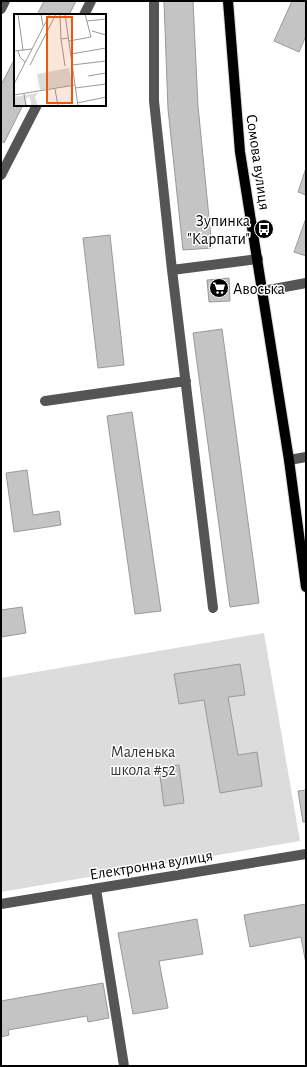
<svg xmlns="http://www.w3.org/2000/svg" width="307" height="1067" viewBox="0 0 307 1067" font-family="'Alegreya Sans',sans-serif">
  <style>
    .green { fill: #dcdcdc }
    .building { fill: #c4c4c4; stroke: #999 }
    .lines { fill: none; stroke-linecap: round; stroke-linejoin: round }
    .major-casing { stroke: #dbdbdb; stroke-width: 12 }
    .minor { stroke: #555; stroke-width: 10 }
    .major { stroke: #000; stroke-width: 10 }
    .labels { text-anchor: middle; stroke-width: 3; stroke-linejoin: round; paint-order: stroke }
    .street-label { font-size: 16px; fill: #000; stroke: #fff }
    .poi-label { font-size: 16px; fill: #000; stroke: #fff; text-anchor: end }
    .park-label { font-size: 16px; fill: #333; stroke: #fff }
    .inset-road { fill: none; stroke: #999; stroke-width: 1 }
    .view { fill: #e8590c; fill-opacity: 0.15; stroke: #e8590c; stroke-width: 2 }
    .inset-edge { fill: none; stroke: #000; stroke-width: 2 }
  </style>
  <rect width="100%" height="100%" fill="#fff"/>
  <!-- green -->
  <path class="green" d="M264,633L300,841L1,892V678Z"/>
  <!-- building -->
  <path class="building" d="M44,1H76L69,15H37Z
    M164,1H193L198,106L212,248L183,250L168,109Z
    M292,1H306V36L299,52L274,41Z
    M15,58V105H23L4,143L1,141V85Z
    M306,168V195L298,192Z
    M306,218V256L294,252Z
    M110,235L124,365L98,368L83,238Z
    M229,278L230,301L209,302L207,280Z
    M222,329L259,603L230,607L193,333Z
    M132,412L161,611L135,614L107,416Z
    M27,470L33,515L59,511L61,525L14,532L6,473Z
    M22,607L26,633L1,637V610Z
    M240,664L245,695L228,697L238,755L257,752L262,786L220,793L204,700L179,704L174,674Z
    M179,765L184,803L164,806L159,768Z
    M306,790V822H303L298,791Z
    M306,904V964L301,937L250,947L244,915Z
    M197,919L203,954L159,961L168,1008L133,1014L118,933Z
    M103,983L109,1018L88,1022L87,1016L8,1030L9,1035L1,1037V1001Z"/>
  <g class="lines">
    <defs>
      <path id="major" d="M228,1L240,152L289,460L306,587"/>
    </defs>
    <!-- major casing -->
    <use href="#major" class="major-casing"/>
    <!-- minor -->
    <path class="minor" d="M154,1V101L172,270L258,259
      M1,9L5,1
      M84,15L91,1
      M1,175L37,105
      M172,270L213,608
      M263,291L306,283
      M45,401L186,381
      M289,460L306,457
      M96,889L124,1066
      M1,904L306,854"/>
    <!-- major -->
    <use href="#major" class="major"/>
  </g>
  <!-- icons -->
  <defs>
    <symbol id="bus-disc" viewBox="-11 -11 22 22"><circle r="9.5" fill="#000" stroke="#fff"/><path d="M-5-6H5V4H4V6H2V4H-2V6H-4V4H-5ZM-3.5-4V0h7V-4ZM-3.5 1.2v1.5H-2V1.2ZM2 1.2v1.5H3.5V1.2Z" fill="#fff"/></symbol>
    <symbol id="supermarket-disc" viewBox="-11 -11 22 22"><circle r="9.5" fill="#000" stroke="#fff"/><path d="M-6-5.5h2.5l.6 2H6L4.5 2H-2.5L-4.4-4H-6ZM-1.5 3.2a1.3 1.3 0 1 0 .1 0ZM3 3.2a1.3 1.3 0 1 0 .1 0Z" fill="#fff"/></symbol>
  </defs>
  <g fill-rule="evenodd">
    <use href="#bus-disc" x="253" y="218" width="22" height="22"/>
    <use href="#supermarket-disc" x="208" y="277" width="22" height="22"/>
  </g>
  <g class="labels">
    <!-- street labels -->
    <g class="street-label">
      <text transform="translate(259 162) rotate(82)" y="6">Сомова вулиця</text>
      <text transform="translate(151 864) rotate(-9)" y="6">Електронна вулиця</text>
    </g>
    <!-- poi labels -->
    <g class="poi-label">
      <text x="250" y="226">Зупинка<tspan x="250" dy="18">"Карпати"</tspan></text>
      <text x="233" y="294" text-anchor="start">Авоська</text>
    </g>
    <!-- park labels -->
    <g class="park-label">
      <text x="143" y="757">Маленька<tspan x="143" dy="18">школа #52</tspan></text>
    </g>
  </g>
  <!-- overview -->
  <g transform="translate(14 14)">
    <rect width="92" height="92" fill="#fff"/>
    <path d="M55,54L58,71L26,76L23,60ZM24,79L21,83L24,92H18L15,82L12,85L13,92H0V83Z" fill="#dcdcdc"/>
    <path class="inset-road" d="M4,0L9,36M27,0L29,12M43,0L46,1L47,25L54,24M51,0L64,92M73,7L92,5M78,17L92,21M47,25L51,52M55,27L77,23L71,0M0,37L18,35M4,37L6,43L11,48M57,40L92,34M16,51L42,0M58,51L92,47M74,62L92,59M0,70L36,0M61,74L92,70M41,75L44,92M10,80L12,92M0,81L61,71M63,89L92,83"/>
    <path class="view" d="M33,3H58V89H33Z"/>
    <rect width="92" height="92" class="inset-edge"/>
  </g>
  <!-- border -->
  <rect width="307" height="1067" fill="none" stroke="#000000" stroke-width="4"/>
</svg>
